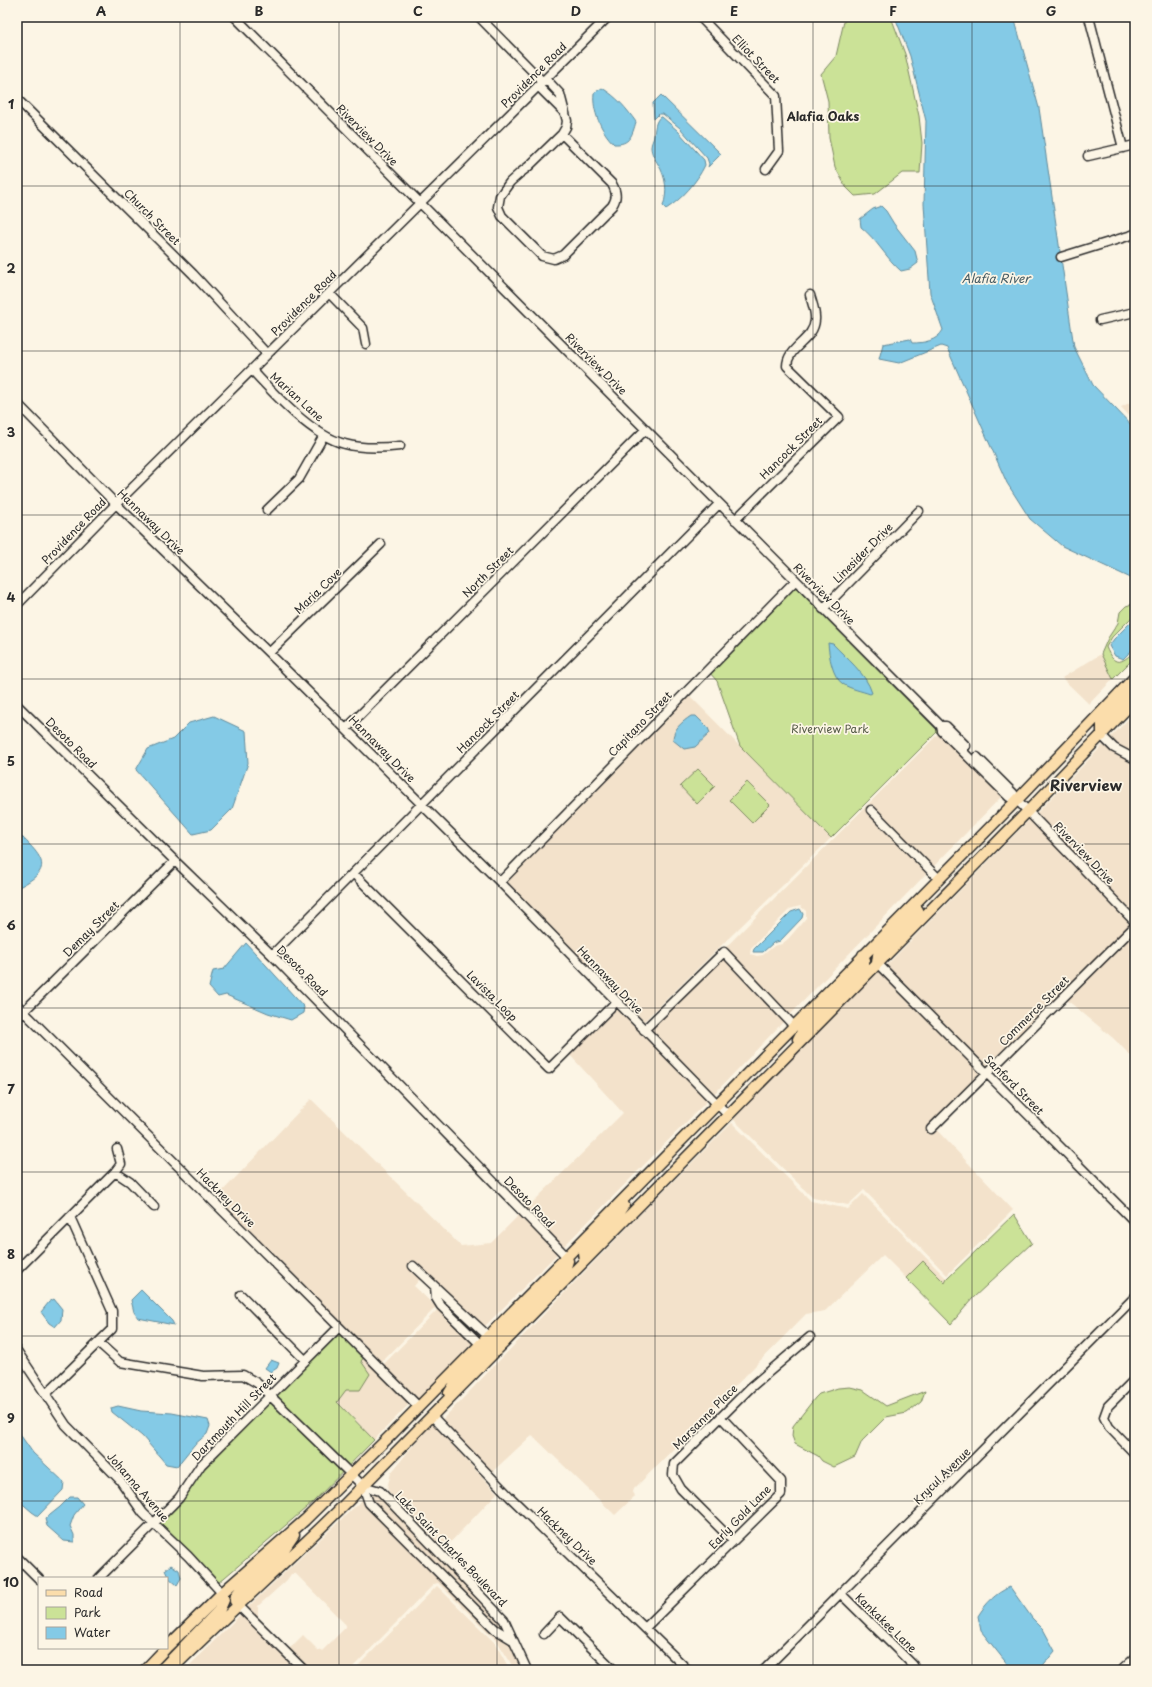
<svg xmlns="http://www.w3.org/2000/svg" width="1152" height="1687" viewBox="0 0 1152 1687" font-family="'Playpen Sans',sans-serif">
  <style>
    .built { fill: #f3e2cb; fill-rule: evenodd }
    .green { fill: #cbe297; stroke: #7b8661 }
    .water { fill: #84cae6; stroke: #608a9b }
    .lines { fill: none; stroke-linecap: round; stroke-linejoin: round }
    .minor-casing { stroke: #2b2b2b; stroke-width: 11 }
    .major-casing { stroke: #2b2b2b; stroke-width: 13 }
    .minor { stroke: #fcf5e5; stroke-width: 8 }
    .major { stroke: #fbddab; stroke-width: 10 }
    .grid { fill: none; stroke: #2b2b2b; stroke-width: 1; stroke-opacity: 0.55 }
    .labels { text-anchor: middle; stroke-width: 3.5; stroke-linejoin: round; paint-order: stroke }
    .street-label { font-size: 11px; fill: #2b2b2b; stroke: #fcf5e5 }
    .park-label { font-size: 11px; fill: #535946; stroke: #fcf5e5 }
    .neighbourhood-label { font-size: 12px; font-weight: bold; fill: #2b2b2b; stroke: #fcf5e5 }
    .water-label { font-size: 12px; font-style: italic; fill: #465b63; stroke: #fcf5e5 }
    .district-label { font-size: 15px; font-weight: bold; fill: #2b2b2b; stroke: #fcf5e5 }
    .neatline { fill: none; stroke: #2b2b2b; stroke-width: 1.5 }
    .grid-label { font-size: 13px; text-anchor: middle; font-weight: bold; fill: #2b2b2b }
  </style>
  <rect width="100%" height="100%" fill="#fcf5e5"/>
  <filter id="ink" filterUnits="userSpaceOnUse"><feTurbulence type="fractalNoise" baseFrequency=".025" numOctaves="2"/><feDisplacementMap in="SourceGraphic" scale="8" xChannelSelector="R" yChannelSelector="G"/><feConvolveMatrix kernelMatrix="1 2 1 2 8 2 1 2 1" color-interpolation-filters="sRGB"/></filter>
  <g filter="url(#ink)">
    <!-- built -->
    <path class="built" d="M1135,400V422L1121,407Z
      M1101,654L1113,679L1089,704L1062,678Z
      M688,694L831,838L644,1021L601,979L505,882Z
      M1135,712V754L1117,745L1110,738Z
      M939,733L1002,796L933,867L871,805L866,810L927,873L790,1015L727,950H723ZM800,906L806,911V918L789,938L782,944L774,946L763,955L757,956L750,954L751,948L790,909Z
      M1104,744L1112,752L1135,763V916L1036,814Z
      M1030,819L1132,924L987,1068L886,966Z
      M1135,931V1060L1113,1038L1067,1000Z
      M724,958L784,1021L713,1095L649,1030Z
      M879,968L983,1073L930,1123L1013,1210L947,1275L864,1190L848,1205L813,1198L733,1119Z
      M615,1007L708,1100L563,1247L526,1209L623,1113L569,1054Z
      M311,1099L461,1246L491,1243L520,1214L558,1253L484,1327L438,1285V1282L436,1283L413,1261L407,1266L420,1279L414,1286L436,1307L381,1363L216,1198Z
      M732,1123L811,1201L848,1209L863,1194L947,1279L945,1283L923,1261L906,1278L883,1255L825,1311L806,1314L634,1489L633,1492L635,1496L615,1515L532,1435L492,1472L442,1420L650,1204Z
      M441,1306L480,1344L419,1407L380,1368Z
      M365,1356L411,1402L374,1440L330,1394Z
      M433,1424L497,1493L444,1549L390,1493L387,1488L391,1473L428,1427Z
      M370,1493L377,1495L501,1623L504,1630L497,1626L372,1501Z
      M363,1499L364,1504L367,1508L430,1569L490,1630L510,1643L523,1670H514L509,1660L497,1641L438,1583L434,1584L350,1670H310L289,1649L303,1635L318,1650L322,1651L346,1627V1625L296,1574H291L287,1580L258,1606V1617L277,1637L247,1608Z
      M437,1586L495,1643L510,1670H354Z
      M241,1614L298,1670H185Z"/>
    <!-- green -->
    <path class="green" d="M845,17H891L905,54L919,116L922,143L920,173H902L875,194L855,196L846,187L835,167L829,138L828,101L821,74L836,56Z
      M794,586L938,731L831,838L740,746L717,681L709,672Z
      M1135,603V614L1112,637L1106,647C1114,667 1121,664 1135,651V657L1113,679L1101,654L1108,638L1118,623L1120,612L1126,606Z
      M698,769L715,786L697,804L680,786Z
      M747,782L770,805L752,823L729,800Z
      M1014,1214L1032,1243L973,1298L951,1324L906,1278L923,1261L945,1283L947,1279Z
      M338,1328L365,1356L361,1361L370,1374L360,1390H346L337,1402L374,1440L313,1502L218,1583L159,1525L189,1489L212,1456Z
      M850,1387L863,1390L886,1406L925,1391L921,1402L907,1413L886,1417L862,1441L855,1457L834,1467L822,1461L818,1456L795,1444L792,1436L793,1426L815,1398L819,1394L838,1388Z"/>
    <!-- water -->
    <path class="water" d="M895,17H1014L1039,108L1074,347L1093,385L1135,429V580L1062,546L1030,519L1007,483L947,348L941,346L899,363L879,359L883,344L910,339L912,343C924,343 937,341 943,330L930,293L924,204L926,121L910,56Z
      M602,88C617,97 626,108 636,122C632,135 630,145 614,144C601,131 592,111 594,93Z
      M661,95L721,154L708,167L709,164L707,158L680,128L663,114H659L654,119L653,103Z
      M660,117H662L678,131L704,160L705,165C697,182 682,199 666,209L663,206C668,191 666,177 658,164C655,159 651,153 651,147C651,143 654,139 654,135C655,128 655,122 660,117Z
      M881,206L886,211L894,224L915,251L918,263L910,269L901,271C886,258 877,240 861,227L860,219L873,209Z
      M1135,618V647L1123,659L1115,656L1109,646L1114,639Z
      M828,643L833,644C846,658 866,673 872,693L870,694C862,691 850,689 843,684C832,677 829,655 828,643Z
      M214,716L246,731L248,763L232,809L211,830L193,834L136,770L148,749L173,739L189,723Z
      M691,716H696L708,728L710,733L695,747L684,749L673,740C673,729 682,722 691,716Z
      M22,837C47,861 51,871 17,888V839Z
      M800,909L803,914L802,918L780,941L773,943L763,952H753L754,949L791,912Z
      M246,943L304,1007L303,1013L291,1020L268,1013L226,995L218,997L209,987L213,971L224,969Z
      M141,1290L172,1321L174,1325L138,1318L134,1312L131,1300Z
      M54,1299L62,1309L61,1320L55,1327L49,1323L41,1312L49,1302Z
      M271,1360L279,1363L277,1368L271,1372L265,1368Z
      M118,1406L141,1411L172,1413L208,1420L210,1426L207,1434L194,1445L177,1466L166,1464L142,1436L112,1412L111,1408Z
      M19,1433L33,1453L64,1482L63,1490L38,1516L32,1512L17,1499V1434Z
      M70,1497H77L83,1504L74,1515L70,1526L74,1535V1542L64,1541L47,1526L45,1519L60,1507Z
      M171,1565L179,1570L181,1578L177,1585L168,1577L165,1570Z
      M1010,1587L1032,1618L1043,1629L1055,1651L1039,1670H1012L981,1631L978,1616C986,1603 996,1593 1010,1587Z"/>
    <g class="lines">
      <defs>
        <path id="minor" d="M235,17L941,726L942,731L1009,797L1017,800
          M479,17L543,82
          M700,17L776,96L779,151L766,169
          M1089,17L1123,148
          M546,79L560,94L567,121L566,127L562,134L528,167L520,173L510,182L500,196L498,207L502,216L542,256L554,259L563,255L612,206C617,198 617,193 612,184L562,134
          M538,86L565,113
          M17,99L193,274L267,354
          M1088,156L1135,145
          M1061,257L1135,234
          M329,293L363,328L366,344
          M1100,320L1135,312
          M252,370C274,394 312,436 345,444C363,449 383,448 400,446
          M17,403L116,504L269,653L500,882L728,1115
          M267,510L299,479L324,435
          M735,520L839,417L787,366C787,347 814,340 815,320C816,312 812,303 810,295
          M17,605L116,504L608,17
          M823,609L919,511
          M269,653L381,544
          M17,705L175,861L272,955L567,1257
          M941,726H946L966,746
          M346,729L645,430
          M1102,736L1114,748L1135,759
          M977,757L1013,793L1017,800L1135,922
          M871,810L939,879
          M353,873L549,1069L616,1002
          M500,882L795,581
          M272,955L719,504
          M877,963L1135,1222
          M17,1005L419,1407
          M17,1018L175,861
          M644,1030L724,952L794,1026
          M931,1129L1135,926
          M115,1172L130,1182L154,1207
          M413,1266L488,1336
          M17,1270L115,1172L121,1164L117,1149
          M435,1287L436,1298L441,1306L480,1344
          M241,1295L305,1360
          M99,1343L120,1362L203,1376L243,1375L257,1383L363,1486L369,1503L495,1629L513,1640
          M17,1351L66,1425L120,1480L143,1513L188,1556L222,1593
          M1135,1379L1108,1406L1104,1417L1109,1427L1135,1454
          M46,1394L112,1329V1311L70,1217
          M432,1416L510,1497L688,1670
          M363,1486L380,1491L504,1620L527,1670
          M733,1541L681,1489L673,1475L674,1464L750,1388L810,1337
          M17,1557L39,1579
          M99,1578L179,1498L201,1465L339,1327
          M840,1593L913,1665L915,1670
          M238,1605L304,1670
          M645,1628L781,1494V1481L721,1417
          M544,1634L560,1617L614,1670
          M764,1670L1135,1297
          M1122,1670L1135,1658"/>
        <path id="major" d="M1102,736V722L1130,693L1135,680
          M877,963L878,955L881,948L918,910
          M798,1039L805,1026L862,967L865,960L863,955
          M585,1260L584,1252L587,1248L613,1221L624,1205
          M520,1321L527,1308L565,1270L568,1261L567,1257
          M497,1350L494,1345L495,1341L517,1318L520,1312
          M449,1393L457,1380L486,1350L488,1345V1336
          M238,1605L235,1601L236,1595L240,1590L283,1551L294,1535
          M167,1647L222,1593L305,1520L390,1436L1017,800L1135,677
          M145,1670L166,1648
          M161,1670L220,1609L224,1600L222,1593
          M171,1670C228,1613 289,1560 346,1503L1028,811L1135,700"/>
      </defs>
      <!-- minor casing -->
      <use href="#minor" class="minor-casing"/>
      <!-- major casing -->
      <use href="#major" class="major-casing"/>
      <!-- minor -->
      <use href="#minor" class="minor"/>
      <!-- major -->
      <use href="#major" class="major"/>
    </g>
  </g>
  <!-- grid -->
  <path class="grid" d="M180,17V1670M339,17V1670M497,17V1670M655,17V1670M813,17V1670M972,17V1670M17,186H1135M17,351H1135M17,515H1135M17,679H1135M17,844H1135M17,1008H1135M17,1172H1135M17,1336H1135M17,1501H1135"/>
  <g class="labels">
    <!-- street labels -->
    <g class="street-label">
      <text transform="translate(756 59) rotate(46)" y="4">Elliot Street</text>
      <text transform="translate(534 75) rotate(-45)" y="4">Providence Road</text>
      <text transform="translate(367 135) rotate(45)" y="4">Riverview Drive</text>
      <text transform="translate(152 217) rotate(45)" y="4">Church Street</text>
      <text transform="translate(304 303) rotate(-45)" y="4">Providence Road</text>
      <text transform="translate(596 364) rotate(45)" y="4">Riverview Drive</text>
      <text transform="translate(297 397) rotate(42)" y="4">Marian Lane</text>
      <text transform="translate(791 448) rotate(-45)" y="4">Hancock Street</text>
      <text transform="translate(151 522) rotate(44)" y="4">Hannaway Drive</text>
      <text transform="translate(74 531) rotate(-46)" y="4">Providence Road</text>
      <text transform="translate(863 553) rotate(-45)" y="4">Linesider Drive</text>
      <text transform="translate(488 572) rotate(-45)" y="4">North Street</text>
      <text transform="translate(318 591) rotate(-44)" y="4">Maria Cove</text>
      <text transform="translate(824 594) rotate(45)" y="4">Riverview Drive</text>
      <text transform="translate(488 722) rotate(-45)" y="4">Hancock Street</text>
      <text transform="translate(640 724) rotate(-46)" y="4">Capitano Street</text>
      <text transform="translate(71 743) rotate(45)" y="4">Desoto Road</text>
      <text transform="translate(382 749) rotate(45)" y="4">Hannaway Drive</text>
      <text transform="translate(1084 853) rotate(46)" y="4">Riverview Drive</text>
      <text transform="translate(91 929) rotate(-45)" y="4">Demay Street</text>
      <text transform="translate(302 971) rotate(45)" y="4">Desoto Road</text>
      <text transform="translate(610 980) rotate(46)" y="4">Hannaway Drive</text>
      <text transform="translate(492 996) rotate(45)" y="4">Lavista Loop</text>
      <text transform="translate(1034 1011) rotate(-45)" y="4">Commerce Street</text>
      <text transform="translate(1014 1085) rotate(45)" y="4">Sanford Street</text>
      <text transform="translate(226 1198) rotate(45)" y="4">Hackney Drive</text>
      <text transform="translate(529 1202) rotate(46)" y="4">Desoto Road</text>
      <text transform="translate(234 1417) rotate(-46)" y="4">Dartmouth Hill Street</text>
      <text transform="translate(705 1417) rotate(-45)" y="4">Marsanne Place</text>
      <text transform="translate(942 1476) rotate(-45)" y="4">Krycul Avenue</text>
      <text transform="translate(138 1487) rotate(49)" y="4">Johanna Avenue</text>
      <text transform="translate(740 1517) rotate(-46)" y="4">Early Gold Lane</text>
      <text transform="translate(567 1536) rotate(44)" y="4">Hackney Drive</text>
      <text transform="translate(451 1549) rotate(46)" y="4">Lake Saint Charles Boulevard</text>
      <text transform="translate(886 1623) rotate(44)" y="4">Kankakee Lane</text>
    </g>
    <!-- park labels -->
    <g class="park-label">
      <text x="830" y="733">Riverview Park</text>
    </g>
    <!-- neighbourhood labels -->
    <g class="neighbourhood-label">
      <text x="823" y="121">Alafia Oaks</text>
    </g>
    <!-- water labels -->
    <g class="water-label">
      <text x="996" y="283">Alafia River</text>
    </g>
    <!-- district labels -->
    <g class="district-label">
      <text x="1086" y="791">Riverview</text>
    </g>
  </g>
  <!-- margin -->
  <rect width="1152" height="1687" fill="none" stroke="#fcf5e5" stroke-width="44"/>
  <!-- legend -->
  <rect x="38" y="1577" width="130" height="72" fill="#fcf5e5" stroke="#a8a49b"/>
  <rect x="46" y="1590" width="20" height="6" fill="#fbddab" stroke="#a8a49b"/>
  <text x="74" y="1597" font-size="12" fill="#2b2b2b">Road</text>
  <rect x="46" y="1607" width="20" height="12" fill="#cbe297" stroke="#a8a49b"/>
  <text x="74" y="1617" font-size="12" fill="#2b2b2b">Park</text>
  <rect x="46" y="1627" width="20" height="12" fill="#84cae6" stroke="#a8a49b"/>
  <text x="74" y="1637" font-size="12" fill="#2b2b2b">Water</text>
  <rect x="22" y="22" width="1108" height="1643" class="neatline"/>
  <g class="grid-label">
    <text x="101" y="16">A</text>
    <text x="259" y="16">B</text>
    <text x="418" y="16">C</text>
    <text x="576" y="16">D</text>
    <text x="734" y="16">E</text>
    <text x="893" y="16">F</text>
    <text x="1051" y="16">G</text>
    <text x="11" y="109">1</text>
    <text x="11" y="273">2</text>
    <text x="11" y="437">3</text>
    <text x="11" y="602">4</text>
    <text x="11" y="766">5</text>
    <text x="11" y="930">6</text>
    <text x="11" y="1094">7</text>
    <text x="11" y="1259">8</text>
    <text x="11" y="1423">9</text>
    <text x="11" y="1587">10</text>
  </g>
</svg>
